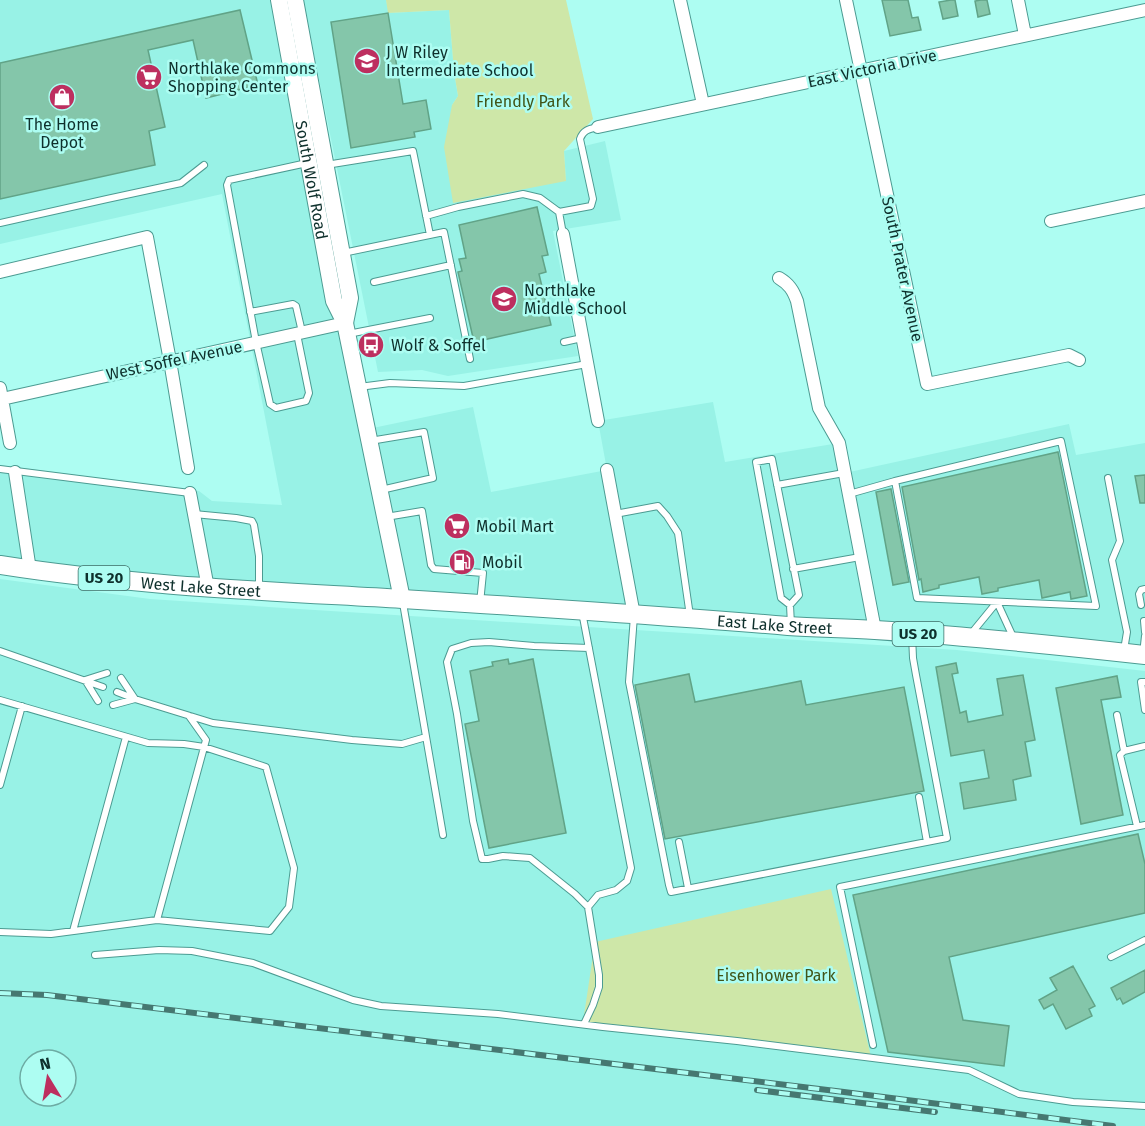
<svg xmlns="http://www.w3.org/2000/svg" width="1145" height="1126" viewBox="0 0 1145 1126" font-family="'Fira Sans',sans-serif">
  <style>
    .built { fill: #98f2e6; fill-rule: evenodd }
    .green { fill: #cee7a8 }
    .building { fill: #84c6aa; stroke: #61a387; stroke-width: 1.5 }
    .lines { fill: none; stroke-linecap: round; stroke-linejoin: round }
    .service-casing { stroke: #4c9b92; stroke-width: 8 }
    .minor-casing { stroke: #4c9b92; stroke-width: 14 }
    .secondary-casing { stroke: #4c9b92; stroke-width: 18 }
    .primary-casing { stroke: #4c9b92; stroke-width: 20 }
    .service { stroke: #fff; stroke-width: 6 }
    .minor { stroke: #fff; stroke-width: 12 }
    .secondary { stroke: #fff; stroke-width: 16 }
    .primary { stroke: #fff; stroke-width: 18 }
    .rail-casing { stroke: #467871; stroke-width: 6 }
    .rail { stroke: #adfdf2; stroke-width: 4; stroke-dasharray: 11; stroke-linecap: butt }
    .labels { text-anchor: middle; stroke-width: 5; stroke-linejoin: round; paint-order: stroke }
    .shield { fill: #adfdf2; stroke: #3e6e67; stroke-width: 1.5 }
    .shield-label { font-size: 15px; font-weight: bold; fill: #0e302c }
    .poi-label { font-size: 16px; fill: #0e302c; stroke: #adfdf2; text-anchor: start }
    .street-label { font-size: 16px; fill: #0e302c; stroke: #adfdf2 }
    .park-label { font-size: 16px; fill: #415518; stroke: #adfdf2 }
  </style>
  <rect width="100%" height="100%" fill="#adfdf2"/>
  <!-- built -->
  <path class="built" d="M0,0H285L368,429L473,407L491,492L607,470L598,421L713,402L725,462L839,443L845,473L1069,424L1076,455L1145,443V658L0,565V465L199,491L212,501L282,505L222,194L0,244Z
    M303,0H386L389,13L449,10L454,72L458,96L452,105L566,181L564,151L605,141L621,220L553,231L578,356L448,376L422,370L378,372Z
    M0,579L150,599L299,609L957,650L1145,671V1126H0ZM30,1060H66V1096H30Z"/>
  <!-- green -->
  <path class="green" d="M386,0H566L593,119L564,151L566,181L453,203L444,147L452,105L458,96L454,72L449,10L388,13Z
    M831,889L872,1061L583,1022L595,942Z"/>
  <!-- building -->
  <path class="building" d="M882,0H908L912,18L918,17L921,30L890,36Z
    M951,0H955L958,16L943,19L939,2Z
    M981,0H987L990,14L978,17L975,1Z
    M240,10L258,85L206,98L193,40L148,50L165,127L149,131L155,165L0,199V63Z
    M388,13L403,104L426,100L431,129L414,132L415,137L351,148L331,22Z
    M537,207L548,255L542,256L546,272L539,274L551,325L474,342L458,272L462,271L459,259L466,258L459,225Z
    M1058,452L1087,596L1071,599L1070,592L1042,598L1039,580L998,588V591L982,594L979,577L939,585V588L923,592L921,579L919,580L902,487Z
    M1145,475V503H1140L1135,476Z
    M891,489L909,582L893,585L876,492Z
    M508,659L509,664L533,659L566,833L489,848L465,724L479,721L470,671L493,666L492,662Z
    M956,663L958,673L952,674L960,713L966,711L968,722L1003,715L997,679L1023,675L1035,740L1025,742L1031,776L1013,780L1016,800L964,809L960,783L989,778L984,750L951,756L936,667Z
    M689,674L695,702L801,681L806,705L904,687L924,791L665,839L635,685Z
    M1117,676L1121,697L1101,700L1123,815L1081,824L1056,688Z
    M1138,834L1145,864V913L949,957L963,1020L1009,1026L1004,1066L888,1052L853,895Z
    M1073,966L1095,1006L1089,1009L1092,1016L1066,1029L1053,1004L1044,1009L1039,1000L1057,990L1050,978Z
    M1145,970V992L1123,1004L1120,998L1117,1000L1111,988Z"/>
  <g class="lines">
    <defs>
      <path id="service" d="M326,165L413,151L430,235
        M559,212L591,206L593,199L580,139C583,130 589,129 598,127
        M426,216L458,207L523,194L540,198L559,212L563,234
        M0,223L107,199L181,183L204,165
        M343,253L444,232L470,359
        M374,282L451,265
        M250,312L293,304L296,306L302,332
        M297,334L309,393L306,401L276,408L270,404L256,342L227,185L229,180L307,163
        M348,334L430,318
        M564,342L582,338
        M359,387L390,383L464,386L587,364
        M370,441L424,432L433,478L381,490
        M0,469L190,493
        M1108,478L1120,541L1112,560L1127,632L1124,650
        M777,485L844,473
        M849,494L895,481L917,598L1096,606L1061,441L895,481
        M194,514L236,518L252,521L254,525L259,556V590
        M615,514L658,506L667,516L678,533L690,616
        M386,517L422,511L431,565L434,569L483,573L480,603
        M793,569L860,557
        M403,603L443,835
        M790,605L799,595L772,459L756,462L781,598L790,605L791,625
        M1141,605L1139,594L1141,590L1145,589
        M582,612L631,868L627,881L616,890L598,895L588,907L599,975V987L593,1005L584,1024
        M634,616L629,682L669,885L671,892L947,838L916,675L913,658L912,635
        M1144,621L1145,632
        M970,635L997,602L1014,639
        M0,651L103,687
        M1143,654L1145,636
        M1145,682H1141L1145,710
        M117,692L135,699L121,678
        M0,700L148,743L184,744L204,747L266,767L294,868L289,907L270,931L157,920
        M98,701L85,680L107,673
        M113,705L135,699L213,723L352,740L402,744L426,737
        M1117,715L1124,751
        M0,785L22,706
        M919,797L927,842
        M1137,826L1120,755L1124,751L1145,746
        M679,842L688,888
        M588,907L575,894L530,858L503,856L488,859H482L473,821L457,714L447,662L452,649L471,643L489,642L534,646L589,648
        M73,931L126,737
        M0,932L51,934L157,920L206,740L189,716
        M95,955L159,950L192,951L253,963L353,1000L381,1006L498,1014L603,1027L737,1041L969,1070L1019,1094L1073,1102L1145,1106
        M1111,957L1145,940
        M873,1045L840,887L1145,825"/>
      <path id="minor" d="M680,0L703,104
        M846,0L927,384L1069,355L1079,360
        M1018,0L1025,35
        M598,127L1145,10
        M1051,221L1145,201
        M563,234L598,421
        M0,272L147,237L170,361L188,468
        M779,278C789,284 793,290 797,301L819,408L839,443L875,630
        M0,388L10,443
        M2,399L345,323
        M607,470L634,615
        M15,472L30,570
        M190,493L208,588"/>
      <g id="secondary">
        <path id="s1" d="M279,0L334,301L345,323L402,599"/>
        <path d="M295,0L350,298L345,323"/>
      </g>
      <g id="primary">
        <path id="s2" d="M0,565C133,586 268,591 402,599C531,607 660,615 788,626C817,628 846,628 875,630C965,636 1055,645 1145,655"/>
      </g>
    </defs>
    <!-- service casing -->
    <use href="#service" class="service-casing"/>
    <!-- minor casing -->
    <use href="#minor" class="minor-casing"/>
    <!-- secondary casing -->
    <use href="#secondary" class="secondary-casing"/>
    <!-- primary casing -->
    <use href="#primary" class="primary-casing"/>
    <!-- service -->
    <use href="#service" class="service"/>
    <!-- minor -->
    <use href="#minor" class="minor"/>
    <!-- secondary -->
    <use href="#secondary" class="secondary"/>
    <!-- primary -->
    <use href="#primary" class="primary"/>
    <defs>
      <path id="rail" d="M0,993L47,995L844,1092L1113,1126
        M757,1090L935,1112"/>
    </defs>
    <!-- rail casing -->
    <use href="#rail" class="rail-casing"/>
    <!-- rail -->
    <use href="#rail" class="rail"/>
  </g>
  <!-- icons -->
  <defs>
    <symbol id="school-disc" viewBox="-11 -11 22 22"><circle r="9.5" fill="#bd2f5f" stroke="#adfdf2"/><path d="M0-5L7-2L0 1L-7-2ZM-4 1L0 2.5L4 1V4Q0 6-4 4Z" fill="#fff"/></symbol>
    <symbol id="supermarket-disc" viewBox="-11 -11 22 22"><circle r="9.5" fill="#bd2f5f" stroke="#adfdf2"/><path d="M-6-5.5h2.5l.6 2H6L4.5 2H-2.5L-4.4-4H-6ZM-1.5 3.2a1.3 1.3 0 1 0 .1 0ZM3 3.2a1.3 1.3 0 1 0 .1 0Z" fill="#fff"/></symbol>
    <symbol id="shop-disc" viewBox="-11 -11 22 22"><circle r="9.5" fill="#bd2f5f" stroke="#adfdf2"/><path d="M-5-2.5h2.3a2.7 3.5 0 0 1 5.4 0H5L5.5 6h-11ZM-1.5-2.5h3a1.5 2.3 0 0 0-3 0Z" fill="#fff"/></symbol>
    <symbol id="bus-disc" viewBox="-11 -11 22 22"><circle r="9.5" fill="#bd2f5f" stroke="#adfdf2"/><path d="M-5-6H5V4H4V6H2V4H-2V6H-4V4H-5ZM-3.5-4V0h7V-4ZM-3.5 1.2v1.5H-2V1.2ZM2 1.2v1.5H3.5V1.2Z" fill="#fff"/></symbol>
    <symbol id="fuel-disc" viewBox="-11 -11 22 22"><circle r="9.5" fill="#bd2f5f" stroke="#adfdf2"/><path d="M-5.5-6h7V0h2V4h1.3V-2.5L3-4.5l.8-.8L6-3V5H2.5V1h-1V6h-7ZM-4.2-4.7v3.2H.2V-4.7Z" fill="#fff"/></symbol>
  </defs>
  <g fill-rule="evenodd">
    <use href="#school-disc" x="352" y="46" width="30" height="30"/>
    <use href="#supermarket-disc" x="134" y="62" width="30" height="30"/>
    <use href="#shop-disc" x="47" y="82" width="30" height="30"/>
    <use href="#school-disc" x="489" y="284" width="30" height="30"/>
    <use href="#bus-disc" x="356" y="330" width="30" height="30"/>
    <use href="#supermarket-disc" x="442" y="511" width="30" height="30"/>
    <use href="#fuel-disc" x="447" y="547" width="30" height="30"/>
  </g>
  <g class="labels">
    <!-- shield labels -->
    <g class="shield">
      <rect x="78.5" y="566" width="51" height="24" rx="4.5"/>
      <rect x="892.5" y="622" width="51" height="24" rx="4.5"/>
    </g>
    <g class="shield-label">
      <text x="104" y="583">US 20</text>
      <text x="918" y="639">US 20</text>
    </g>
    <!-- poi labels -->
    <g class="poi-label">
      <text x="386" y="58">J W Riley<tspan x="386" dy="18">Intermediate School</tspan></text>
      <text x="168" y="74">Northlake Commons<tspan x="168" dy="18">Shopping Center</tspan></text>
      <text x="62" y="130" text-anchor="middle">The Home<tspan x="62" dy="18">Depot</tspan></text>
      <text x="524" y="296">Northlake<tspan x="524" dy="18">Middle School</tspan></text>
      <text x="391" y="351">Wolf &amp; Soffel</text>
      <text x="476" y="532">Mobil Mart</text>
      <text x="482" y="568">Mobil</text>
    </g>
    <!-- street labels -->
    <g class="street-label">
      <text transform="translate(872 68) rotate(-12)" y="6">East Victoria Drive</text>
      <text dy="6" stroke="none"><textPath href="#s1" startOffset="183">South Wolf Road</textPath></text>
      <text transform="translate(903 269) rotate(78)" y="6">South Prater Avenue</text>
      <text transform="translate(174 360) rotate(-12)" y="6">West Soffel Avenue</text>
      <text dy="6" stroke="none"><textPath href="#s2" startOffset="202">West Lake Street</textPath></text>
      <text dy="6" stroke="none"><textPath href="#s2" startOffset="777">East Lake Street</textPath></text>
    </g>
    <!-- park labels -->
    <g class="park-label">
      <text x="523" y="107">Friendly Park</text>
      <text x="776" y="981">Eisenhower Park</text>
    </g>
  </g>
  <!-- north arrow -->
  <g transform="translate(48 1078) rotate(349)"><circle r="28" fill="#adfdf2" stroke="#6daba3" stroke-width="1.5"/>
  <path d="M0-4.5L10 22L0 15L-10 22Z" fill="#bd2f5f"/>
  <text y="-9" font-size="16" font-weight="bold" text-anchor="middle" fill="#0e302c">N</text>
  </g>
</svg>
